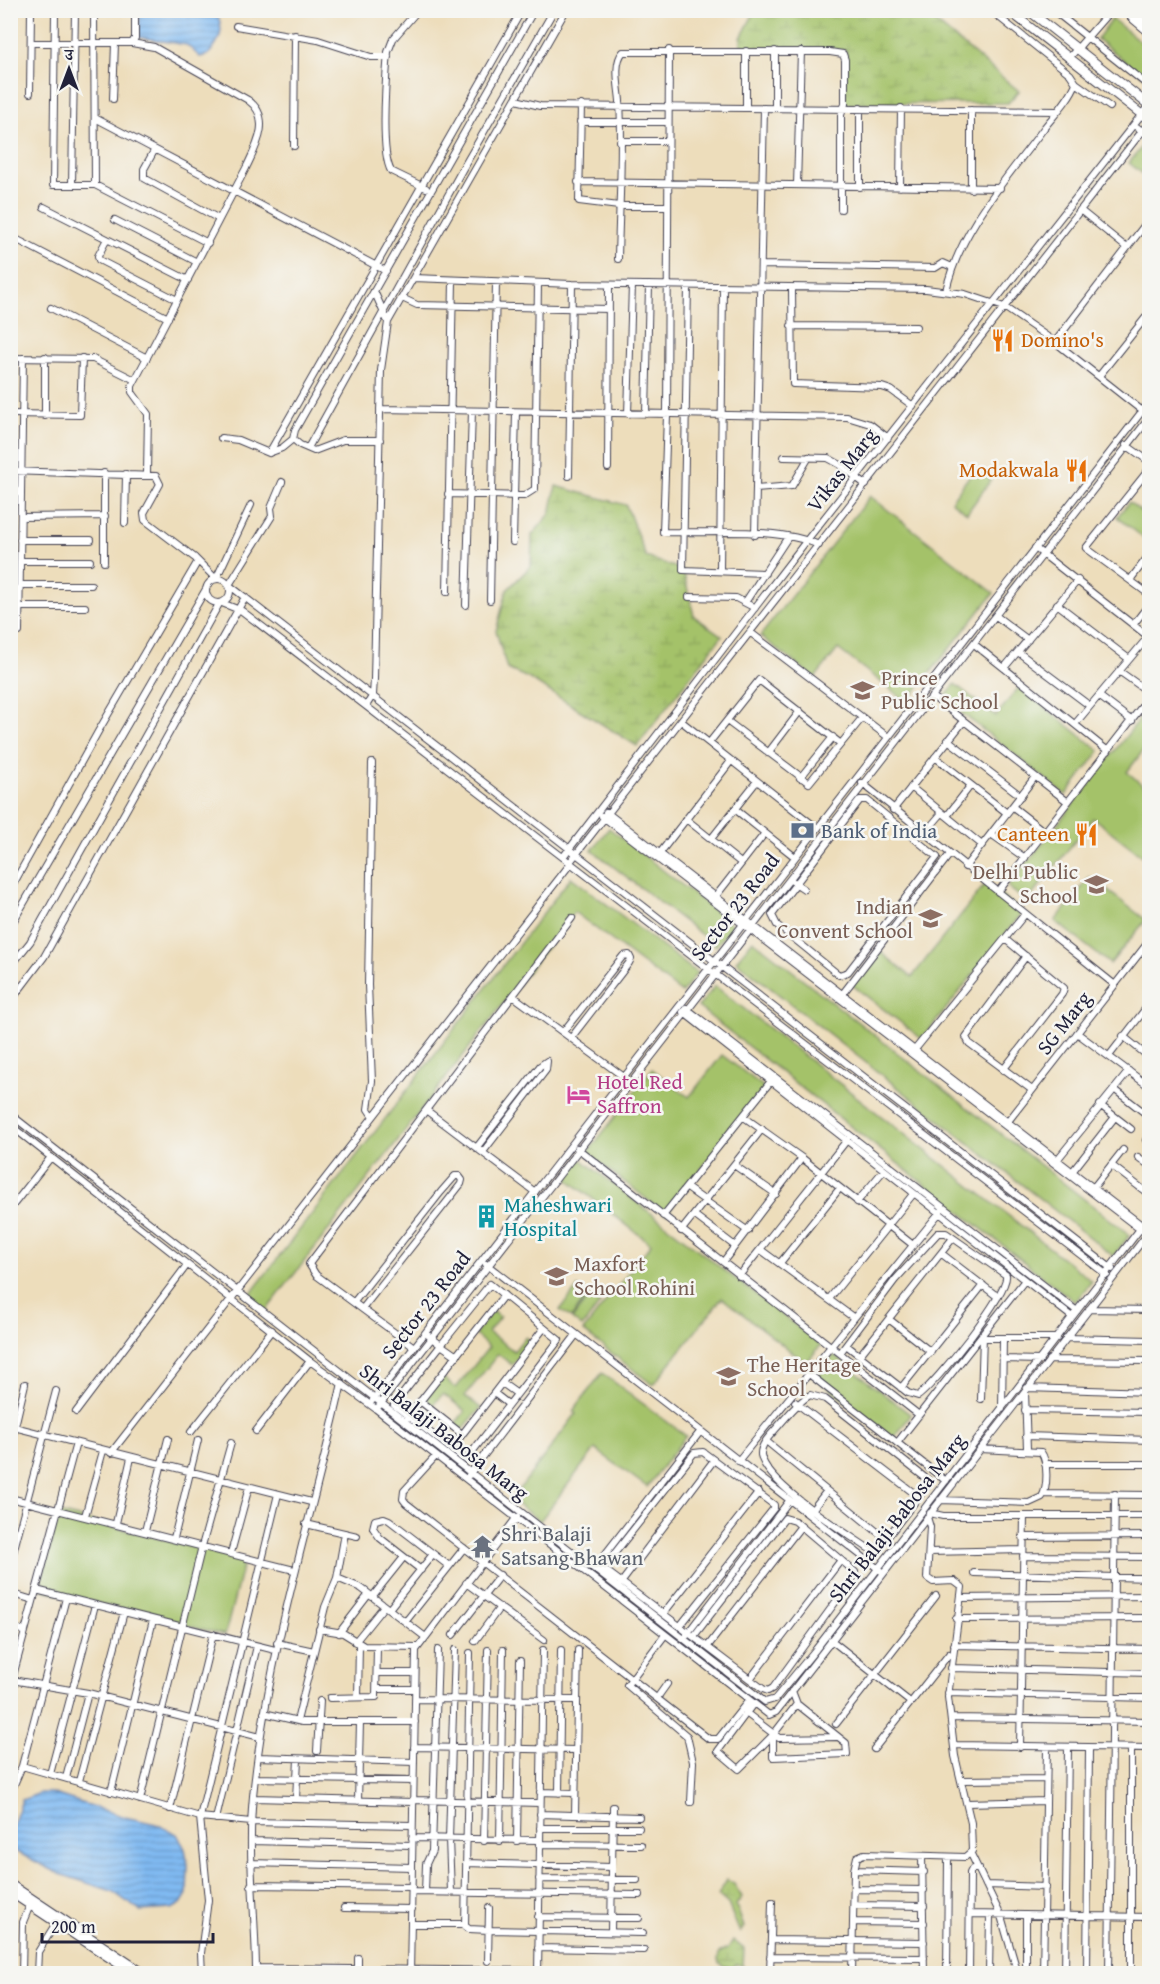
<svg xmlns="http://www.w3.org/2000/svg" width="1160" height="1984" viewBox="0 0 1160 1984" font-family="'Gentium Book Plus','Noto Serif Devanagari',serif">
  <style>
    .green { fill: #a4c269; stroke: #637252; stroke-width: 1.5 }
    .wetland { fill: url(#wetland-marsh); stroke: #637252; stroke-width: 1.5 }
    .water { fill: url(#water-rules); stroke: #516e96; stroke-width: 1.5 }
    .lines { fill: none; stroke-linecap: round; stroke-linejoin: round }
    .minor-casing { stroke: #403e4e; stroke-width: 8 }
    .major-casing { stroke: #403e4e; stroke-width: 10 }
    .minor { stroke: #fff; stroke-width: 6 }
    .major { stroke: #fff; stroke-width: 8 }
    .labels { text-anchor: middle; stroke-width: 5; stroke-linejoin: round; paint-order: stroke }
    .food-label { font-size: 21px; fill: #c56008; stroke: #f6f6f2; text-anchor: end }
    .street-label { font-size: 21px; fill: #22223b; stroke: #f6f6f2 }
    .education-label { font-size: 21px; fill: #785e54; stroke: #f6f6f2; text-anchor: start }
    .service-label { font-size: 21px; fill: #4e5e75; stroke: #f6f6f2; text-anchor: start }
    .hotel-label { font-size: 21px; fill: #b23c85; stroke: #f6f6f2; text-anchor: start }
    .culture-label { font-size: 21px; fill: #0d838f; stroke: #f6f6f2; text-anchor: start }
    .worship-label { font-size: 21px; fill: #5b616d; stroke: #f6f6f2; text-anchor: start }
  </style>
  <defs>
    <pattern id="wetland-marsh" width="20" height="14" patternUnits="userSpaceOnUse" patternTransform="scale(1.5)"><rect width="20" height="14" fill="#a4c269"/><path d="M1 5h8M5 5V1M11 12h8M15 12V8" fill="none" stroke="#8da65c"/></pattern>
    <pattern id="water-rules" width="6" height="5" patternUnits="userSpaceOnUse" patternTransform="scale(1.5)"><rect width="6" height="5" fill="#80baf2"/><path d="M0 2.5h6" fill="none" stroke="#6897c5"/></pattern>
  </defs>
  <rect width="100%" height="100%" fill="#f6f6f2"/>
  <filter id="ink" filterUnits="userSpaceOnUse"><feTurbulence type="fractalNoise" baseFrequency=".0167" numOctaves="2"/><feDisplacementMap in="SourceGraphic" scale="12" xChannelSelector="R" yChannelSelector="G"/><feConvolveMatrix kernelMatrix="1 2 1 2 8 2 1 2 1" color-interpolation-filters="sRGB"/></filter>
  <filter id="wash" filterUnits="userSpaceOnUse"><feTurbulence type="fractalNoise" baseFrequency=".008" numOctaves="4" result="noise"/><feDisplacementMap in="SourceGraphic" scale="24" xChannelSelector="R" yChannelSelector="G"/><feGaussianBlur stdDeviation="1.35" result="paint"/><feColorMatrix in="noise" values="0 0 0 0 0 0 0 0 0 0 0 0 0 0 0 0 0 1.4 0 .05"/><feComposite in="paint" operator="in"/></filter>
  <g filter="url(#wash)">
    <rect width="100%" height="100%" fill="#edddbb"/>
    <!-- green -->
    <path class="green" d="M1112,19L1149,48V80L1097,39Z
      M1145,143L1149,147V179L1129,163Z
      M975,468L991,480L967,513L951,501Z
      M870,496L994,593L907,702L838,649L815,678L760,636Z
      M1129,502L1149,518V542L1117,517Z
      M955,684L996,716L1019,687L1100,751L1066,795L944,699Z
      M1149,707V743L1127,772L1149,790V861L1093,818L1027,902L1008,887Z
      M609,828L733,925L716,946L592,850Z
      M571,877L697,973L682,993L574,912L266,1311L248,1297Z
      M1090,877L1146,920L1110,964L1055,921Z
      M986,883L1023,912L922,1039L851,984L878,950L912,977Z
      M753,940L1130,1235L1113,1256L736,961Z
      M715,986L1092,1281L1075,1302L698,1007Z
      M722,1055L765,1088L666,1214L587,1153L652,1069L689,1097Z
      M581,1159L821,1345L806,1363L722,1298L653,1385L583,1331L651,1244L566,1178Z
      M578,1287L588,1295L571,1318L560,1310Z
      M589,1296L600,1304L582,1327L572,1319Z
      M492,1311L500,1317L488,1332L514,1351L525,1337L531,1342L512,1365L498,1354L465,1396L481,1408L462,1430L455,1424L465,1411L443,1394L431,1407L423,1401L442,1377L456,1388L489,1347L475,1335Z
      M834,1355L911,1415L894,1438L816,1378Z
      M602,1373L686,1436L647,1487L595,1449L540,1521L511,1500L576,1414L573,1411Z
      M59,1513L244,1560L225,1635L39,1589Z"/>
    <!-- wetland -->
    <path class="wetland" d="M755,11H922L1019,91L1008,103L845,104L846,51L741,47V38Z
      M556,486L626,505L646,557L683,570L694,616L722,636L637,746L528,678L507,669L496,631L507,590L531,566L532,535L550,514Z
      M727,1880L734,1884L742,1897L736,1905L744,1927L740,1933L728,1904L718,1895Z
      M733,1940L744,1949L743,1966L737,1964L732,1968L724,1967L718,1960L719,1953L728,1948Z"/>
    <!-- water -->
    <path class="water" d="M140,11H216C225,31 221,39 208,55L200,57L187,45L139,37Z
      M40,1793H51L125,1817L156,1824L177,1834L185,1849L188,1865L187,1894L181,1904L172,1909L140,1911L112,1891L60,1874L11,1849V1831L22,1800Z"/>
  </g>
  <g filter="url(#ink)">
    <g class="lines">
      <defs>
        <path id="minor" d="M55,10L53,185H95L208,243
          M94,10L95,185
          M418,10L393,39L388,52C386,76 380,152 391,171L426,188
          M1053,10L1150,87
          M1147,11L1150,13
          M236,26L318,40L371,57H388
          M1150,26L1136,15L1131,18L1150,34
          M31,43H132L135,38V10
          M132,43L154,47L248,100C273,118 256,147 246,168L132,386V392L148,414L147,474
          M669,50L667,415L663,532C710,534 777,526 819,545
          M1069,58L1111,10
          M1076,83L1110,107
          M11,93L12,10
          M30,93L31,10
          M113,99L115,43
          M516,100L540,106L1057,111
          M581,105L579,201L619,206H667
          M746,108V51
          M775,108V51
          M95,118L386,271
          M580,122H668
          M1134,125L1150,137
          M620,141H668
          M294,146L295,35
          M154,151L144,169V178L219,219
          M578,182L1000,188
          M72,185L75,10
          M797,185L801,51
          M860,187V108
          M900,187L901,108
          M971,189V110
          M44,207L188,280
          M1080,210L1127,248
          M115,220L197,262
          M10,236L168,318
          M107,239L98,256L99,260L177,300
          M618,259C619,207 623,153 620,101C619,87 613,63 623,52H830L843,54L845,60V104L841,115V209
          M763,265L935,268L943,263L952,267
          M414,278L572,284L926,289L965,294L1004,307L1055,342L1150,417
          M688,286L683,570L765,573
          M792,289L793,384L882,387L891,390L913,406
          M946,291C959,230 1008,177 1044,128C1055,114 1070,99 1076,83L1070,74L990,10
          M402,298L417,305L609,309
          M51,308L147,358
          M388,322L566,10
          M791,326L916,327
          M1055,342L1150,218
          M45,357V416
          M10,358L93,359L135,380
          M1099,376L1150,312
          M380,409L847,417L870,424L888,438
          M10,414L80,415L82,358
          M628,414L632,285
          M646,414L649,285
          M221,438L238,440L269,453L282,448L293,439
          M380,440H343L314,451L300,445L293,439L295,430L534,10
          M1126,445L1150,462
          M308,448L462,170L554,10
          M269,453L522,10
          M784,457L828,458L839,464L866,485
          M608,468L609,285
          M1150,468L1086,548L1150,595
          M10,471L156,476L160,484L144,513L145,520L195,558L216,579L251,505
          M104,473V562
          M569,476L572,284
          M282,482L271,508L272,516L229,585L1112,1269
          M756,489L792,486L809,457
          M448,494L524,496L535,489L538,283
          M21,517L105,516
          M125,523L126,474
          M755,535L764,108
          M20,540H91
          M513,542L516,412
          M1035,548L1150,638
          M20,561H90
          M720,571L723,287
          M206 591a12 12 0 1 1 24 0a12 12 0 1 1-24 0Z
          M1130,580L1150,554
          M20,585H91
          M447,592L453,281
          M689,597L736,598L755,608
          M490,600L496,282
          M746,601L788,537
          M222,603L242,611L1107,1275
          M1057,604L1129,659
          M466,605L472,411
          M19,607H85
          M996,616L1028,640
          M1133,625L1150,603
          M19,632L23,358
          M751,633L888,737
          M974,644L1108,751
          M1018,652L1090,706
          M1004,668L1078,580
          M1119,671L1150,693
          M932,696L1068,802
          M1099,696L1132,721
          M366,706L373,695L374,679L381,370L388,322L374,291
          M681,721L817,828
          M727,721L809,783L862,718
          M1075,724L1148,637
          M948,740L1021,796
          M709,743L759,680L841,744
          M768,753L800,711
          M935,757L1007,813
          M372,763L368,985L372,1081L368,1109L372,1115
          M800,778L833,737
          M862,783L1115,985
          M911,787L982,845
          M860,800H867L937,857L848,972L839,975L777,925L772,915Z
          M1013,807L1045,832
          M736,810L795,857
          M893,810L964,721
          M606,812L1144,1227
          M602,816L1141,1230
          M947,816L971,785
          M686,819L741,863
          M924,834L942,813
          M991,834L1025,858
          M711,839L757,781
          M660,853L731,761
          M563,857L807,540L1149,105
          M570,862L1150,121
          M965,867L1035,777
          M792,881L804,889
          M10,890L99,730L198,561
          M998,892L1150,696
          M716,896L765,833
          M10,927L206,589
          M1026,956L966,1037L969,1043L1032,1090
          M10,967L30,942L219,604
          M513,996L624,1077
          M841,996L950,854
          M10,1002L44,957L245,597
          M686,1008L1077,1311
          M683,1012L1072,1317
          M563,1032L623,956L629,955L631,959L629,963L571,1038
          M1077,1033L1150,1087
          M1123,1036L1150,1058
          M913,1052L1025,914
          M1109,1056L1150,1003
          M1003,1070L1062,994L1064,988L1005,939
          M1143,1082L1150,1075
          M1114,1089L1150,1117
          M1100,1105L1131,1129
          M426,1110L535,1192
          M10,1114L765,1702L775,1699L816,1649L1150,1216
          M744,1117L802,1158L913,1245
          M1006,1124L1150,940
          M10,1125L310,1361L376,1409L769,1715L776,1712L1150,1231
          M1146,1140L1150,1135
          M477,1147L540,1066L547,1061L546,1070L483,1152
          M577,1148L919,1415
          M1138,1157L1150,1166
          M1057,1160L1129,1071
          M734,1165L776,1194
          M1111,1165L1150,1195
          M1072,1172L1115,1117
          M687,1188L748,1231
          M1093,1188L1123,1150
          M857,1202L884,1170
          M10,1209L51,1157
          M694,1215L735,1246
          M663,1216L771,1081
          M681,1231L762,1129
          M761,1250L854,1318
          M942,1254L998,1297
          M723,1262L802,1158
          M780,1263L840,1188
          M486,1264L881,1571
          M739,1276L847,1140
          M829,1299L914,1193
          M354,1302L441,1192L455,1176H459L462,1180L461,1184L363,1308
          M1089,1309L1150,1310
          M890,1320L931,1352
          M429,1336L441,1345L394,1405L466,1460L559,1340L490,1284L441,1345L457,1356
          M983,1338H1057
          M1066,1338L1150,1340
          M414,1347L316,1275L309,1264L572,918
          M840,1353L895,1280L938,1233H946L1006,1275C1010,1292 935,1384 918,1396L908,1393L846,1345
          M860,1355L953,1238
          M1003,1359L1040,1360
          M1049,1360L1150,1361
          M809,1374L946,1481
          M502,1383L516,1393
          M901,1388L983,1285
          M1027,1388L1150,1392
          M1025,1392L1027,1449
          M494,1393L508,1404
          M810,1395L825,1399L928,1480L927,1486L886,1539L875,1550L868,1548C843,1531 766,1484 761,1455C760,1443 774,1432 780,1424C789,1414 798,1402 810,1395Z
          M981,1399L983,1336
          M373,1400L1150,401
          M420,1401L462,1434
          M795,1402L919,1497
          M379,1406L1150,417
          M1002,1409L1003,1338
          M1025,1410L1150,1412
          M76,1412L187,1265
          M408,1417L504,1295
          M10,1426L311,1502
          M256,1431L310,1361
          M191,1432L272,1330
          M1026,1436L1150,1440
          M766,1441L886,1539
          M897,1443L1025,1280
          M10,1447L25,1384
          M451,1449L544,1328
          M111,1453L571,863
          M436,1456L404,1491L403,1499L406,1503L709,1739H718L749,1700
          M738,1461L940,1212
          M1045,1464H1150
          M469,1475L576,1335
          M1044,1494L1150,1495
          M10,1498L294,1570
          M940,1500L1029,1503L1042,1497C1048,1487 1048,1462 1041,1452L980,1449
          M812,1510L826,1492
          M930,1513L943,1516H1150
          M85,1516L103,1451
          M116,1523L131,1458
          M306,1524L357,1536
          M145,1531L168,1439
          M1023,1537L1150,1536
          M174,1538L198,1440
          M929,1552L1023,1550
          M231,1553L249,1487
          M1023,1556L1150,1557
          M10,1564L56,1391
          M597,1564L763,1689L768,1691L773,1688L853,1578L855,1572L795,1521L785,1518L694,1636
          M596,1566L700,1432
          M603,1568L694,1453L703,1452L774,1505V1508L680,1626
          M421,1570L380,1538L373,1528L375,1520L384,1518L389,1520L449,1566
          M974,1573L1150,1578
          M337,1578L361,1588L424,1636
          M466,1583L544,1640
          M621,1583L714,1460
          M36,1590L275,1650
          M10,1593L33,1600
          M372,1597L404,1557
          M961,1598L1150,1596
          M389,1609L433,1554
          M663,1614L759,1492
          M956,1619L1150,1618
          M406,1621L464,1548
          M10,1627L25,1631
          M319,1629L343,1633L364,1646L417,1647
          M339,1633L369,1594
          M687,1634L789,1501
          M453,1635L500,1575
          M665,1635L627,1685L687,1736L693,1762L691,1802
          M831,1640L910,1702
          M475,1641L500,1607
          M355,1642L384,1606
          M277,1643L314,1651
          M954,1645L1150,1649
          M708,1646L801,1526
          M470,1653L465,1926L469,1929L489,1930L643,1933
          M951,1668L1150,1673
          M377,1673H415
          M750,1679L841,1560
          M12,1680L88,1693L260,1737
          M10,1687L76,1443
          M377,1689H415
          M948,1693L1150,1698
          M358,1697L359,1645
          M330,1698L376,1697L377,1647
          M657,1698L667,1684
          M415,1699L577,1700
          M753,1704L718,1751L739,1769L773,1735L797,1704
          M264,1713L302,1722H415
          M746,1713L779,1738L837,1737
          M951,1718L1150,1721
          M297,1721L325,1607L337,1578L345,1533
          M836,1724L936,1596
          M773,1735V1757L847,1754L846,1743L797,1704L792,1691
          M954,1745L1150,1748
          M414,1747L576,1750
          M1020,1747L1024,1516
          M874,1749L949,1654
          M317,1751L320,1701
          M258,1757L414,1762
          M22,1766L200,1817L251,1822L412,1825
          M50,1774L95,1605
          M66,1778L88,1693
          M255,1778L413,1781
          M961,1780L1046,1779
          M79,1781L124,1612
          M111,1792L153,1620
          M540,1792L575,1793
          M559,1793L561,1650
          M10,1794L22,1766L66,1598
          M253,1798L413,1802
          M296,1799L298,1759
          M140,1800L202,1546L231,1443
          M413,1800L540,1803
          M358,1801L360,1722
          M967,1803L1046,1801
          M170,1809L213,1634
          M540,1814L639,1817
          M575,1815L578,1650
          M216,1819L257,1646
          M540,1828H639
          M412,1838L540,1840
          M251,1841L412,1845
          M484,1841L488,1650
          M500,1841L503,1650
          M517,1841L520,1661
          M539,1844L641,1845
          M971,1854L1001,1916L1018,1974
          M922,1857L924,1974
          M250,1863L412,1867
          M466,1863L611,1867
          M854,1870L924,1872
          M539,1879L637,1880
          M251,1885L412,1887
          M986,1885L1046,1887
          M854,1889L924,1890
          M412,1892L640,1895
          M425,1892L426,1864L432,1851L438,1650
          M451,1892L449,1839L455,1650
          M854,1905L924,1906
          M344,1908L412,1909
          M970,1914L1150,1917
          M538,1917L639,1918
          M853,1922L924,1923
          M411,1924H465
          M611,1932L613,1807
          M771,1940L924,1942
          M538,1948L644,1950
          M770,1957L924,1958
          M488,1961L489,1908
          M1026,1964V1916
          M256,1968L538,1971
          M22,1974L23,1922L30,1905
          M37,1974L38,1952L56,1923
          M202,1974L201,1953L208,1900L200,1817L278,1494
          M256,1974C256,1914 247,1856 253,1796C267,1655 311,1521 342,1383
          M358,1974V1958
          M410,1974L416,1650L517,1517
          M538,1974L543,1650
          M770,1974L772,1902
          M852,1974L854,1870L857,1857L864,1854L965,1857L972,1851L971,1823L955,1756L948,1697L962,1587L954,1581L933,1582L927,1578L930,1527L927,1517
          M947,1974L948,1857
          M969,1974L970,1873L972,1869H979
          M989,1974L990,1915
          M1043,1974L1047,1747
          M1065,1974L1068,1747
          M1087,1974L1089,1748
          M1109,1974L1115,1494
          M1131,1974V1748"/>
        <path id="major" d="M1008,10L1150,121
          M1028,10L1150,106
          M10,1884L145,1974
          M10,1892L134,1974"/>
      </defs>
      <!-- minor casing -->
      <use href="#minor" class="minor-casing"/>
      <!-- major casing -->
      <use href="#major" class="major-casing"/>
      <!-- minor -->
      <use href="#minor" class="minor"/>
      <!-- major -->
      <use href="#major" class="major"/>
    </g>
  </g>
  <!-- icons -->
  <defs>
    <symbol id="restaurant-bare" viewBox="-9 -9 18 18"><path d="M-5-6h1v4h1v-4h1v4h1v-4h1v5L-1.5 .5V6h-2V.5L-5-1ZM5-6V6H3V1.5H1.5Q1.5-4 5-6Z" fill="#e8710a" stroke="#f6f6f2" stroke-width="2.5" paint-order="stroke"/></symbol>
    <symbol id="school-bare" viewBox="-9 -9 18 18"><path d="M0-5L7-2L0 1L-7-2ZM-4 1L0 2.5L4 1V4Q0 6-4 4Z" fill="#8d6e63" stroke="#f6f6f2" stroke-width="2.5" paint-order="stroke"/></symbol>
    <symbol id="bank-bare" viewBox="-9 -9 18 18"><path d="M-6-4H6V4H-6ZM0-2.3a2.3 2.3 0 1 0 0 4.6a2.3 2.3 0 1 0 0-4.6Z" fill="#5c6f8a" stroke="#f6f6f2" stroke-width="2.5" paint-order="stroke"/></symbol>
    <symbol id="hotel-bare" viewBox="-9 -9 18 18"><path d="M-6-4.5h1.5V1H6V5H4.5V3h-9V5H-6ZM-4 0a1.8 1.8 0 1 1 3.6 0ZM.5 0V-2.5h3Q6-2.5 6 0Z" fill="#d1479c" stroke="#f6f6f2" stroke-width="2.5" paint-order="stroke"/></symbol>
    <symbol id="building-bare" viewBox="-9 -9 18 18"><path d="M-4-6H4V6H1V3H-1V6H-4ZM-2.5-4.3h1.7v1.8h-1.7ZM.8-4.3h1.7v1.8H.8ZM-2.5-1h1.7V.8h-1.7ZM.8-1h1.7V.8H.8Z" fill="#0f9aa8" stroke="#f6f6f2" stroke-width="2.5" paint-order="stroke"/></symbol>
    <symbol id="temple-bare" viewBox="-9 -9 18 18"><path d="M0-6L5-2H3V0L6.5 2.5H4V6H1.5V3h-3V6H-4V2.5H-6.5L-3 0V-2H-5Z" fill="#6b7280" stroke="#f6f6f2" stroke-width="2.5" paint-order="stroke"/></symbol>
  </defs>
  <g fill-rule="evenodd">
    <use href="#restaurant-bare" x="986" y="324" width="33" height="33"/>
    <use href="#restaurant-bare" x="1060" y="454" width="33" height="33"/>
    <use href="#school-bare" x="846" y="674" width="33" height="33"/>
    <use href="#bank-bare" x="786" y="814" width="33" height="33"/>
    <use href="#restaurant-bare" x="1070" y="818" width="33" height="33"/>
    <use href="#school-bare" x="1080" y="868" width="33" height="33"/>
    <use href="#school-bare" x="914" y="902" width="33" height="33"/>
    <use href="#hotel-bare" x="562" y="1078" width="33" height="33"/>
    <use href="#building-bare" x="470" y="1200" width="33" height="33"/>
    <use href="#school-bare" x="540" y="1260" width="33" height="33"/>
    <use href="#school-bare" x="712" y="1360" width="33" height="33"/>
    <use href="#temple-bare" x="466" y="1530" width="33" height="33"/>
  </g>
  <g class="labels">
    <!-- food labels -->
    <g class="food-label">
      <text x="1021" y="347" text-anchor="start">Domino's</text>
      <text x="1059" y="477">Modakwala</text>
      <text x="1069" y="841">Canteen</text>
    </g>
    <!-- street labels -->
    <g class="street-label">
      <text transform="translate(842 470) rotate(-52)" y="7">Vikas Marg</text>
      <text transform="translate(735 907) rotate(-52)" y="7">Sector 23 Road</text>
      <text transform="translate(1064 1023) rotate(-52)" y="7">SG Marg</text>
      <text transform="translate(426 1305) rotate(-52)" y="7">Sector 23 Road</text>
      <text transform="translate(444 1432) rotate(38)" y="7">Shri Balaji Babosa Marg</text>
      <text transform="translate(897 1518) rotate(-52)" y="7">Shri Balaji Babosa Marg</text>
    </g>
    <!-- education labels -->
    <g class="education-label">
      <text x="881" y="685">Prince<tspan x="881" dy="24">Public School</tspan></text>
      <text x="1078" y="879" text-anchor="end">Delhi Public<tspan x="1078" dy="24">School</tspan></text>
      <text x="913" y="914" text-anchor="end">Indian<tspan x="913" dy="24">Convent School</tspan></text>
      <text x="574" y="1271">Maxfort<tspan x="574" dy="24">School Rohini</tspan></text>
      <text x="747" y="1372">The Heritage<tspan x="747" dy="24">School</tspan></text>
    </g>
    <!-- service labels -->
    <g class="service-label">
      <text x="821" y="838">Bank of India</text>
    </g>
    <!-- hotel labels -->
    <g class="hotel-label">
      <text x="597" y="1089">Hotel Red<tspan x="597" dy="24">Saffron</tspan></text>
    </g>
    <!-- culture labels -->
    <g class="culture-label">
      <text x="504" y="1212">Maheshwari<tspan x="504" dy="24">Hospital</tspan></text>
    </g>
    <!-- worship labels -->
    <g class="worship-label">
      <text x="501" y="1541">Shri Balaji<tspan x="501" dy="24">Satsang Bhawan</tspan></text>
    </g>
  </g>
  <!-- margin -->
  <rect width="1160" height="1984" fill="none" stroke="#f6f6f2" stroke-width="36"/>
  <!-- north arrow -->
  <g transform="translate(69 69)" stroke="#f6f6f2" stroke-width="4.5" paint-order="stroke">
  <path d="M0-4.5L10 22L0 15L-10 22Z" fill="#22223b"/>
  <text y="-9" font-size="16" font-weight="bold" text-anchor="middle" fill="#22223b">उ</text>
  </g>
  <!-- scale -->
  <path d="M42 1933v9h171v-9" fill="none" stroke="#22223b" stroke-width="3"/>
  <text x="51" y="1933" font-size="18" fill="#22223b" stroke="#f6f6f2" stroke-width="4.5" paint-order="stroke">200 m</text>
</svg>
